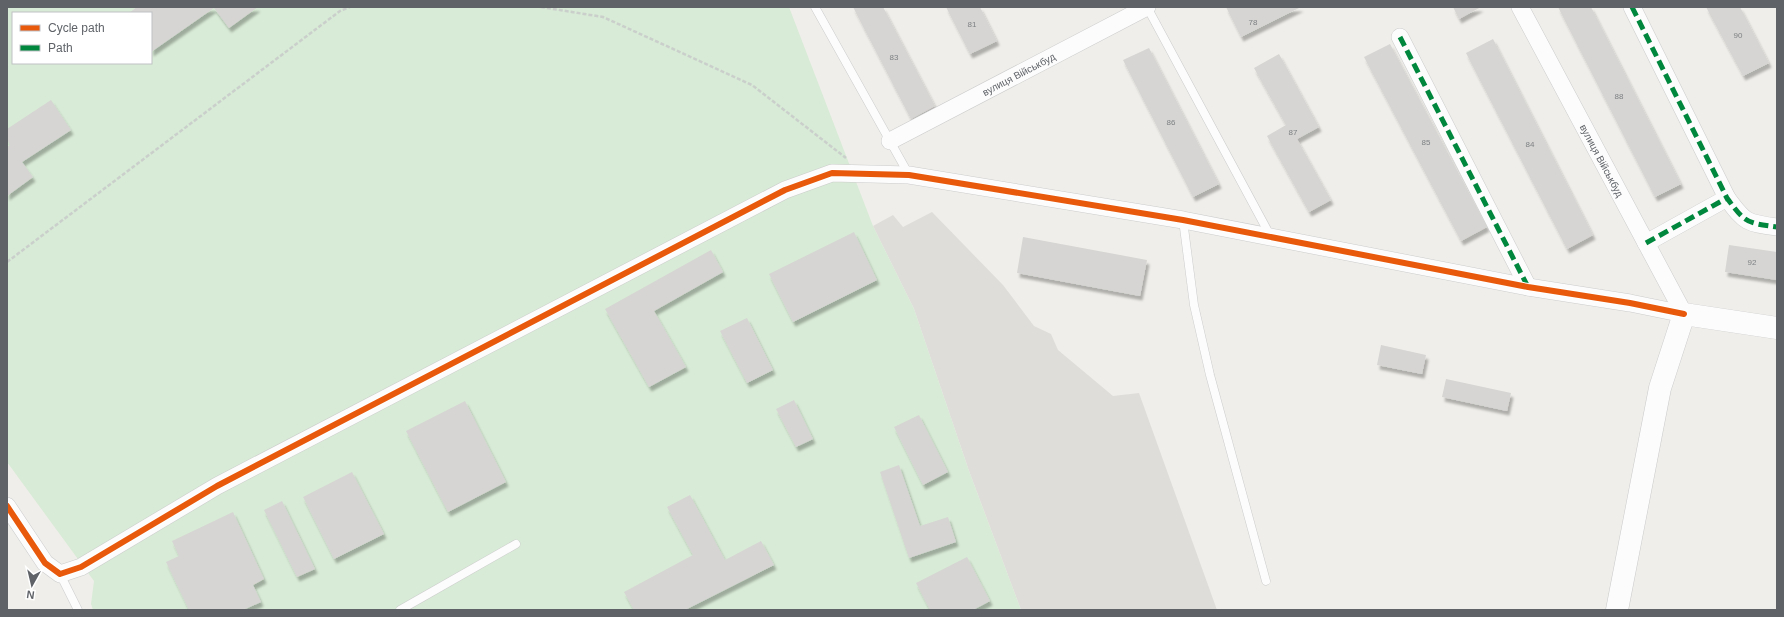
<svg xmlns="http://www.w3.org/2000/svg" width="1784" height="617" viewBox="0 0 1784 617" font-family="Helvetica,sans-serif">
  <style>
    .industrial { fill: #dfddda }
    .green { fill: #d8ebd6; fill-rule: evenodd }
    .building { fill: #d6d5d3; filter: url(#shadow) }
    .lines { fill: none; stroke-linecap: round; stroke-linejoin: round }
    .service-casing { stroke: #cbcccc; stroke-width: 9 }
    .minor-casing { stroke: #cbcccc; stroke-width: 18 }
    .secondary-casing { stroke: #cacacb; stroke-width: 23 }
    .path { stroke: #cacfcc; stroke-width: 2.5; stroke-dasharray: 4 2; stroke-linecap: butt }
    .service { stroke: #fdfcfc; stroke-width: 8 }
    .minor { stroke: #fdfcfc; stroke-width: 17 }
    .secondary { stroke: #fdfcfc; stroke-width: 22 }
    .quiet { stroke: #00873e; stroke-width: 5; stroke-dasharray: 10 5; stroke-linecap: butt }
    .cycleway-casing { stroke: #fff; stroke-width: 8 }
    .cycleway { stroke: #e8590c; stroke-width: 6 }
    .labels { text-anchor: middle; stroke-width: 4; stroke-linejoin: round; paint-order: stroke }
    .number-label { font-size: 8px; fill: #7e8184 }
    .street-label { font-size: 10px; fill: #5f6368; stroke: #fff }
  </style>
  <defs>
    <filter id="shadow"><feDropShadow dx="2.5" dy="4.5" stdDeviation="1" flood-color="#0004"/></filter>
  </defs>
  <rect width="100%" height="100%" fill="#efeeea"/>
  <!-- industrial -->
  <path class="industrial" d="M932,212L1003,285L1034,326L1051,334L1058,350L1113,396L1139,393L1217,610H1021L969,471L914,309L873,226L893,215L903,227Z"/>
  <!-- green -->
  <path class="green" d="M7,7H789L873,226L914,309L969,471L1021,610H93L91,604L94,581L7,462ZM13,13H151V63H13Z"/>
  <!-- building -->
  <path class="building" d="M137,7H258L229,28L214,8L151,52V13H129Z
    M853,7H883L935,106L911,119Z
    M946,7H980L997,41L970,54Z
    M1226,7H1301L1241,37Z
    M1453,7H1481L1459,19Z
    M1558,7H1591L1681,184L1655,197Z
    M1706,7H1740L1769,63L1743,76Z
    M1493,39L1593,235L1567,249L1466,53Z
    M1390,44L1487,227L1461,241L1364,57Z
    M1149,48L1219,184L1193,197L1123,60Z
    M1279,54L1319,127L1297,139L1331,200L1309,212L1267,136L1286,125L1254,68Z
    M51,100L71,130L22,162L33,177L7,196V147L10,145L7,140V129Z
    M854,232L877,280L793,322L769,274Z
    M1023,237L1147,260L1140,296L1017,273Z
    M1729,245L1777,252V280L1725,272Z
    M711,250L723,272L654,311L686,367L649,387L605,309Z
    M747,318L773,370L747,383L720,331Z
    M1381,345L1426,355L1422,374L1377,365Z
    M1446,379L1511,393L1507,411L1442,397Z
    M794,400L813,439L796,447L776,409Z
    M465,401L506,482L448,512L406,431Z
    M919,415L948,472L923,485L894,427Z
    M899,465L920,526L948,517L956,542L909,558L880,472Z
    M352,472L384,534L334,559L303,497Z
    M690,495L725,560L761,541L774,565L685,610H634L624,592L693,555L667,507Z
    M282,501L315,569L297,577L264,510Z
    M233,512L264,579L253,585L261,602L243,610H189L166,562L179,556L172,541Z
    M967,557L990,601L973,610H930L916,583Z"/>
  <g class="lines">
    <defs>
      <path id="service" d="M815,7L909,175
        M1147,7L1271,237
        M1183,220L1194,305L1210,375L1266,581
        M60,574L78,610
        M400,610L516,544"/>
      <g id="minor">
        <path id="s1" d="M1520,7L1684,314"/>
        <path d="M1632,7L1727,198"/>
        <path d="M1400,37L1528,287"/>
        <path id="s2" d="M890,141L1147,7"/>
        <path d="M1646,243L1727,198C1745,223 1747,223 1777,227"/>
        <path d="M7,506L45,563L60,574L81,567L217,486L785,190L832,173L909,175L1183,220L1528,287L1630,303L1684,314"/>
      </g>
      <path id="secondary" d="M1617,610L1660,388L1684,314L1777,328"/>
    </defs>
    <!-- service casing -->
    <use href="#service" class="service-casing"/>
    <!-- minor casing -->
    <use href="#minor" class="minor-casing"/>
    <!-- secondary casing -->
    <use href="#secondary" class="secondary-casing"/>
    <!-- path -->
    <path class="path" d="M541,7L603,17L752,85L846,158
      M7,262L340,11L350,7"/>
    <!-- service -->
    <use href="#service" class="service"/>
    <!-- minor -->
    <use href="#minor" class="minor"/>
    <!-- secondary -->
    <use href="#secondary" class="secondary"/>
    <!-- quiet -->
    <path class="quiet" d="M1632,7L1727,198
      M1400,37L1528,287
      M1646,243L1727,198C1745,223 1747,223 1777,227"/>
    <defs>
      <path id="cycleway" d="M7,506L45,563L60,574L81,567L217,486L785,190L832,173L909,175L1183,220L1528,287L1630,303L1684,314"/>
    </defs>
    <!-- cycleway casing -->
    <use href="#cycleway" class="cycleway-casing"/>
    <!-- cycleway -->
    <use href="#cycleway" class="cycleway"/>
  </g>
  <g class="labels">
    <!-- number labels -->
    <g class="number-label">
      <text x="1253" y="25">78</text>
      <text x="972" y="27">81</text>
      <text x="1738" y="38">90</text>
      <text x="894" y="60">83</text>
      <text x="1619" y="99">88</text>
      <text x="1171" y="125">86</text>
      <text x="1293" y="135">87</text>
      <text x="1426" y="145">85</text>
      <text x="1530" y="147">84</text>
      <text x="1752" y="265">92</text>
    </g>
    <!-- street labels -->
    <g class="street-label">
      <text dy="4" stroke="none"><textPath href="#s2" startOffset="145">вулиця Військбуд</textPath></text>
      <text dy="4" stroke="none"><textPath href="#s1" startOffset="174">вулиця Військбуд</textPath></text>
    </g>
  </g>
  <!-- border -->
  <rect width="1784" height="617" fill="none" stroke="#5f6368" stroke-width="16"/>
  <!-- legend -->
  <rect x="12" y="12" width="140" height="52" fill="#ffffff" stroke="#bfc1c3"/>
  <rect x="20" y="25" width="20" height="6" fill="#e8590c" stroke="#bfc1c3"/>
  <text x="48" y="32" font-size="12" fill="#5f6368">Cycle path</text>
  <rect x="20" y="45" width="20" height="6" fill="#00873e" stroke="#bfc1c3"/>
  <text x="48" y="52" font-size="12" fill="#5f6368">Path</text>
  <!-- north arrow -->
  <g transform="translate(32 585) rotate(188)" stroke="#ffffff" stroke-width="3" paint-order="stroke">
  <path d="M0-3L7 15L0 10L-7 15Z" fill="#5f6368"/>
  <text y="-6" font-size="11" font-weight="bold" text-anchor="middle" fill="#5f6368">N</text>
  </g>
</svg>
